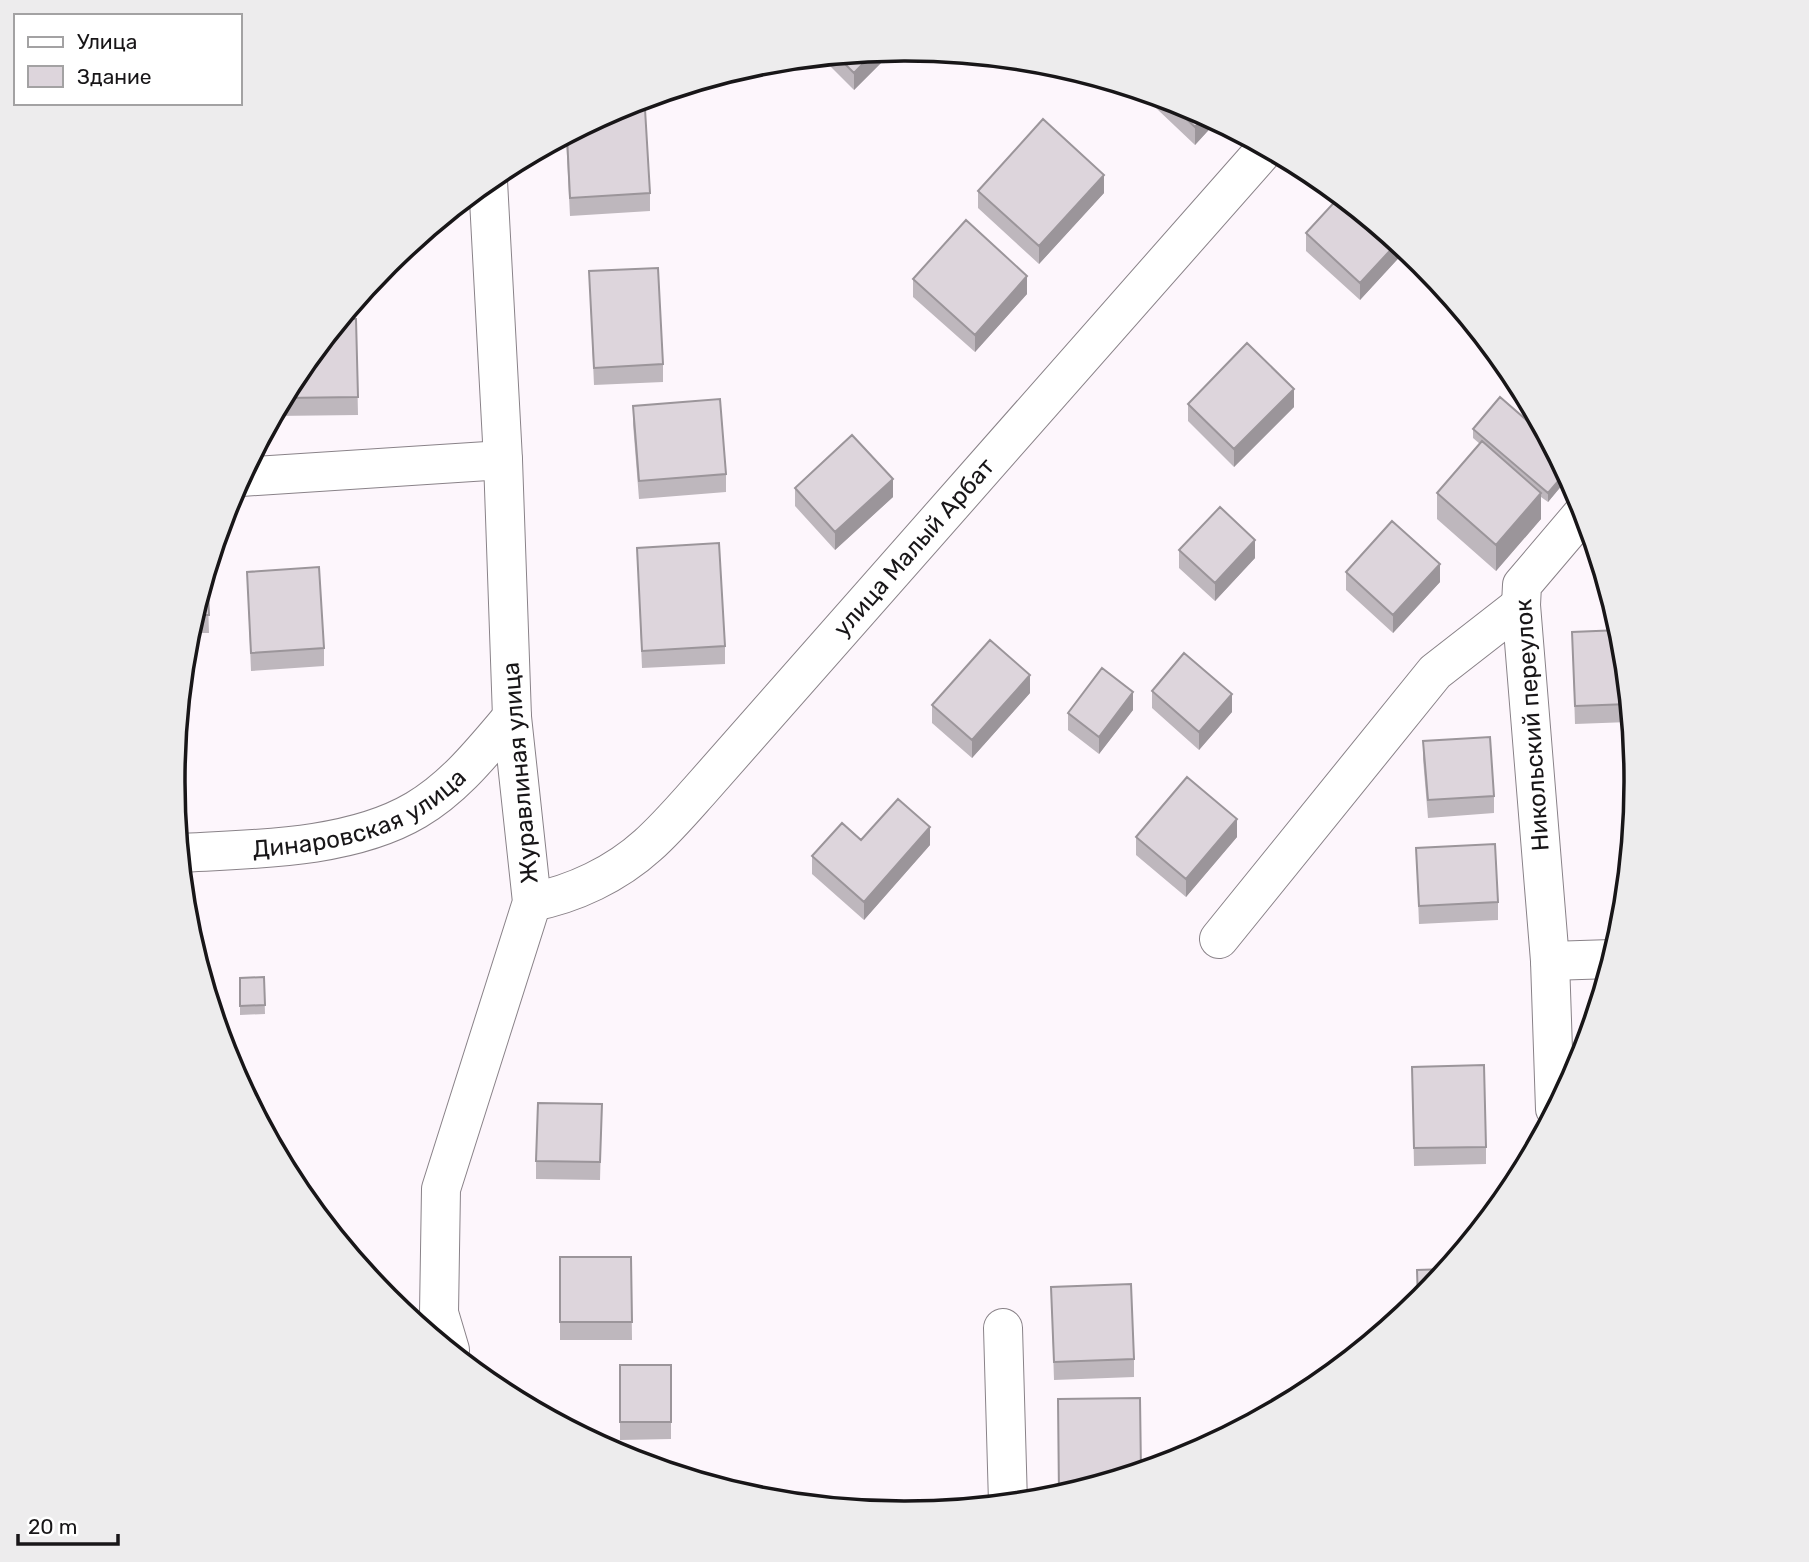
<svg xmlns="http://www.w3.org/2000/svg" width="1809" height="1562" viewBox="0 0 1809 1562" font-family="Rubik,sans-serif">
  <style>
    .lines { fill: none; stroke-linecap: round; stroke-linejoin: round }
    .minor-casing { stroke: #898288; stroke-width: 40 }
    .minor { stroke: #fff; stroke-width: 38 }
    .wall { fill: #beb7bd }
    .shaded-wall { fill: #9b959a }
    .building { fill: #ddd5dc; stroke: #9b959a; stroke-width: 2 }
    .labels { text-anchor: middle; stroke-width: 6; stroke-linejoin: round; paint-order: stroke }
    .street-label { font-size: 24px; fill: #181618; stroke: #fff }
    .rim { fill: none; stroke: #181618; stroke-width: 3.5 }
  </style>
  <rect width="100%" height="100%" fill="#fdf6fc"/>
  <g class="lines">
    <defs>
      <g id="minor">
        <path d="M241,477L503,460"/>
        <path id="s1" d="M180,853C254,849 350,849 416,810C455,787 483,751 512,717"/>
        <path id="s2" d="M532,902C574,894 616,874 648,845C667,828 684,808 701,789L1266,148"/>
        <path d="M1219,939L1435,672L1521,605"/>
        <path d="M1550,961L1612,959"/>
        <path d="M1555,1109L1550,961L1521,605L1522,585L1584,512"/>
        <path d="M1003,1328L1008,1503"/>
        <path d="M450,1350L439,1313L441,1189L532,902L512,717L503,460L488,181"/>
      </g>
    </defs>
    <!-- minor casing -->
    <use href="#minor" class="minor-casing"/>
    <!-- minor -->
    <use href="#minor" class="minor"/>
  </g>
  <!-- wall -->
  <path class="wall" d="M894,50L854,90L821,57Z
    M1137,90L1185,105L1216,122L1195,145Z
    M614,110L650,193V211L570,216L566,136Z
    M978,191L1104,193L1039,264L978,208Z
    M1340,196L1406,250L1360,300L1306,251V233Z
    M589,271L663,364V382L594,385Z
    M913,279L1027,294L975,352L913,297Z
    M356,319L358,415L274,416L296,374Z
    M1188,404L1294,407L1234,467L1188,421Z
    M633,406L726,474V492L639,499L633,424Z
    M1473,429L1568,478L1548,502L1541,497V519L1496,571L1437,519V493L1480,444L1473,438Z
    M795,488L893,497L835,550L795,506Z
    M637,548L725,646V664L642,668Z
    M1179,550L1255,558L1215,601L1179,568Z
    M207,571L209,633H188Z
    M247,572L324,648V666L251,671Z
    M1346,572L1440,582L1393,633L1346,590Z
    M1572,632L1623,639L1629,709V722L1575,724Z
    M1152,691L1232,712L1199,750L1152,708Z
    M1030,693L972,758L932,723V705Z
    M1133,710L1099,754L1068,730V713Z
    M1423,741L1494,796V813L1428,818L1423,759Z
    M1136,837H1237L1186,897L1136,855Z
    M861,840L930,845L864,920L812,874V856Z
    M1416,848L1498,902V920L1419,924Z
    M264,977L265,1014L240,1015V978Z
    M1412,1067L1486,1147V1164L1414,1166Z
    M602,1104L600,1180L536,1179V1161Z
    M560,1257H631L632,1340H560Z
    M1051,1287L1134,1359V1377L1054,1380Z
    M620,1365H671V1439L620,1440Z"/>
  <!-- shaded-wall -->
  <path class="shaded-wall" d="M894,50L854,90V73L874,52Z
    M1205,116L1216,122L1195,145V127Z
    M1104,175V193L1039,264V246Z
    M1397,243L1406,250L1360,300V283Z
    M1027,276V294L975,352V335Z
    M1294,389V407L1234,467V449Z
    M1566,472L1568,478L1548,502V493Z
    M893,479V497L835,550V532Z
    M1541,493V519L1496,571V545Z
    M1255,540V558L1215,601V583Z
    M1440,564V582L1393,633V615Z
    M1030,675V693L972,758V740Z
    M1133,692V710L1099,754V737Z
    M1232,694V712L1199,750V732Z
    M1237,819V837L1186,897V879Z
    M930,827V845L864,920V902Z"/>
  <!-- building -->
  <path class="building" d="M874,52L854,73L837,56Z
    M1165,99L1185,105L1205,116L1195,127Z
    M645,109L650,193L570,198L567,136L614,110Z
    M1043,119L1104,175L1039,246L978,191Z
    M1340,196L1397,243L1360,283L1306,233Z
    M966,220L1027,276L975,335L913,279Z
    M658,268L663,364L594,368L589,271Z
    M341,319H356L358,397L283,398L296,374Z
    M1247,343L1294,389L1234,449L1188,404Z
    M1500,397L1547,438L1566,472L1548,493L1473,429Z
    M720,399L726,474L639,481L633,406Z
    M852,435L893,479L835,532L795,488Z
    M1482,441L1541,493L1496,545L1437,493Z
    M1220,507L1255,540L1215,583L1179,550Z
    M1392,521L1440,564L1393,615L1346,572Z
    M719,543L725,646L642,651L637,548Z
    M319,567L324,648L251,653L247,572Z
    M207,571L209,615H193Z
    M1620,630L1623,639L1629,704L1575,706L1572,632Z
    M990,640L1030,675L972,740L932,705Z
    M1184,653L1232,694L1199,732L1152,691Z
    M1102,668L1133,692L1099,737L1068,713Z
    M1490,737L1494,796L1428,800L1423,741Z
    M1187,777L1237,819L1186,879L1136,837Z
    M898,799L930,827L864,902L812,856L842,823L861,840Z
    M1495,844L1498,902L1419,906L1416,848Z
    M264,977L265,1005L240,1006V978Z
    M1484,1065L1486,1147L1414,1148L1412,1067Z
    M538,1103L602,1104L600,1162L536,1161Z
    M560,1257H631L632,1322H560Z
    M1446,1269L1422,1299L1418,1302L1417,1270Z
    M1131,1284L1134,1359L1054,1362L1051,1287Z
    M620,1365H671V1422H620Z
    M1140,1398L1141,1471L1059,1495L1058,1399Z"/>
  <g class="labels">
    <!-- street labels -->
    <g class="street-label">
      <text dy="8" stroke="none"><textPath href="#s2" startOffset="530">улица Малый Арбат</textPath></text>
      <text transform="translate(1532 725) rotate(-94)" y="8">Никольский переулок</text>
      <text transform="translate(520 773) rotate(-95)" y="8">Журавлиная улица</text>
      <text dy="8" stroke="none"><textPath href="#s1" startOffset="187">Динаровская улица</textPath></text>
    </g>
  </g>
  <!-- crop -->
  <path d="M0 0H1809V1562H0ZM904 61H905A719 719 0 0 1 1624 780V782A719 719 0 0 1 905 1501H904A719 719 0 0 1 185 782V780A719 719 0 0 1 904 61Z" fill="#edeced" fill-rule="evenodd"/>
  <path class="rim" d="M904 61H905A719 719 0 0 1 1624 780V782A719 719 0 0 1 905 1501H904A719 719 0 0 1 185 782V780A719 719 0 0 1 904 61Z"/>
  <!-- legend -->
  <rect x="14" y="14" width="228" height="91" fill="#ffffff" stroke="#a3a2a3" stroke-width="2"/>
  <rect x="28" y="37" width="35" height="10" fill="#ffffff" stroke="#a3a2a3" stroke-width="2"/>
  <text x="77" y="49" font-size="21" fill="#181618">Улица</text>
  <rect x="28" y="66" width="35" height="21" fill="#ddd5dc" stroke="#a3a2a3" stroke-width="2"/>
  <text x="77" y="84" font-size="21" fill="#181618">Здание</text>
  <!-- scale -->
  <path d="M18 1534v10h100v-10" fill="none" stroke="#181618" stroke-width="3.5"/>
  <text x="28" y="1534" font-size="21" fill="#181618" stroke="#ffffff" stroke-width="5" paint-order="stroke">20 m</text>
</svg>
